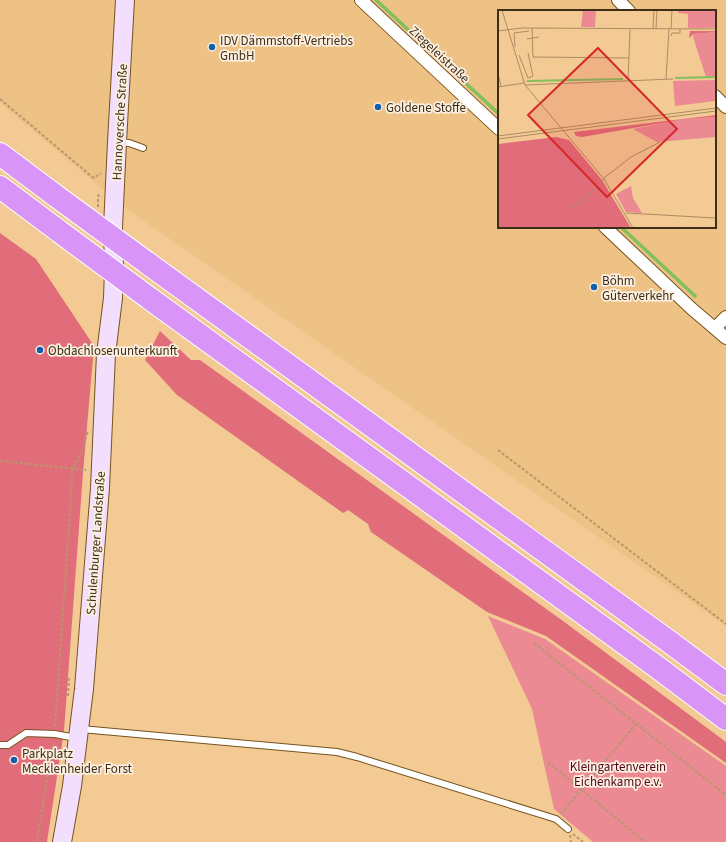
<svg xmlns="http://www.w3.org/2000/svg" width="726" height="842" viewBox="0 0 726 842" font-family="'Source Sans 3',sans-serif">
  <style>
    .built { fill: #eec184; fill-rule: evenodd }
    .green { fill: #eb8a93 }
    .forest { fill: #e16d7b }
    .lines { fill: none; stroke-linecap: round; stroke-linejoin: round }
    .stream { stroke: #83bf5d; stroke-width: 3.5 }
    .service-casing { stroke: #76531d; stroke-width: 8 }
    .minor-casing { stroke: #76531d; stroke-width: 14 }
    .secondary-casing { stroke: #76531d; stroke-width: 20 }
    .motorway-casing { stroke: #fff; stroke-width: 24 }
    .path { stroke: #b8976c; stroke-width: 2; stroke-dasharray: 3 2; stroke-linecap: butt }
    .service { stroke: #fff; stroke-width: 6 }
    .minor { stroke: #fff; stroke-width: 12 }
    .secondary { stroke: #f3dffd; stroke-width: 18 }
    .motorway { stroke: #d894f7; stroke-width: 22 }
    .motorway-bridge-casing { stroke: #fff; stroke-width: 24; stroke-linecap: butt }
    .motorway-bridge { stroke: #d894f7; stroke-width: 22 }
    .poi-dot { fill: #135ead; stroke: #fdf0e0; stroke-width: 1.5 }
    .labels { text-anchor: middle; stroke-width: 3.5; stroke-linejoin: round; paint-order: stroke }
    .poi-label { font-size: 13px; fill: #3e2e18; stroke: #fdf0e0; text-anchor: start }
    .street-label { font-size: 13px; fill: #3e2e18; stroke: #fdf0e0 }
    .park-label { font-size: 13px; fill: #500618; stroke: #fdf0e0 }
    .inset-river { fill: none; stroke: #83bf5d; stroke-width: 2 }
    .inset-road { fill: none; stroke: #ab8c62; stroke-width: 1 }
    .view { fill: #d62828; fill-opacity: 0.15; stroke: #d62828; stroke-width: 2 }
    .inset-edge { fill: none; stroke: #3e2e18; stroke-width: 2 }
  </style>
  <rect width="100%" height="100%" fill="#f3ca94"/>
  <!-- built -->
  <path class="built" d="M0,0H726V626L124,207L0,103ZM499,11H715V227H499Z"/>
  <!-- green -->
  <path class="green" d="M488,616L545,639L726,766V842H593L554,809L532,709Z"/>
  <!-- forest -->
  <path class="forest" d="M0,233L36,259L94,346L83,473L64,731L47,842H0Z
    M160,331L191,360H200L563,621L726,742V763L546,636L487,612L371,532L368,524L348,510L343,513L177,395L145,360Z"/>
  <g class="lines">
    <!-- stream -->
    <path class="stream" d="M376,0L499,114
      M621,227L695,296"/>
    <defs>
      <path id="service" d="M119,142L129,143L143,148
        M81,729L337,752L357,757L556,819L568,829
        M0,745H8L26,733L55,734L76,738"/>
      <path id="minor" d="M361,0L499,129
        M618,0L629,11
        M715,96L726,107
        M605,227L692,309L726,338
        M715,328L726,317"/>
      <path id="secondary" d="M62,842L72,786L84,689L100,488L106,354L113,298L114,269L113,227L117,142L125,0"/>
      <path id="motorway" d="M0,154L56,196
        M0,187L60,232
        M146,262L671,643L726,684
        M149,298L657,667L726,719"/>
    </defs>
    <!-- service casing -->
    <use href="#service" class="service-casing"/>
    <!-- minor casing -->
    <use href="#minor" class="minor-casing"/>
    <!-- secondary casing -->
    <use href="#secondary" class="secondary-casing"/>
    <!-- motorway casing -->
    <use href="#motorway" class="motorway-casing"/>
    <!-- path -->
    <path class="path" d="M0,99L91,176L94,178L101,173
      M98,207V198L99,192
      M498,450L726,624
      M0,461L86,470
      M534,643L726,795
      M68,696L69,678
      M55,726L72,483V469L81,454L88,431
      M548,762L645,842
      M561,814L636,724
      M573,834L583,842
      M570,835L571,842
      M37,842L53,743"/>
    <!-- service -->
    <use href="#service" class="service"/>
    <!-- minor -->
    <use href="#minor" class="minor"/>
    <!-- secondary -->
    <use href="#secondary" class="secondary"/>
    <!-- motorway -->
    <use href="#motorway" class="motorway"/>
    <defs>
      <path id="motorway-bridge" d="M56,196L146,262
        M60,232L149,298"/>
    </defs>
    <!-- motorway-bridge casing -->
    <use href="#motorway-bridge" class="motorway-bridge-casing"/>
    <!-- motorway-bridge -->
    <use href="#motorway-bridge" class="motorway-bridge"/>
  </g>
  <!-- markers -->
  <g class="poi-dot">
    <circle cx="212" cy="47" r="4"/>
    <circle cx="378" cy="107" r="4"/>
    <circle cx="594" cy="287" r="4"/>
    <circle cx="40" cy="350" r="4"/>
    <circle cx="14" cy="760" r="4"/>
  </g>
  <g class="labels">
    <!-- poi labels -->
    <g class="poi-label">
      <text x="220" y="45">IDV Dämmstoff-Vertriebs<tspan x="220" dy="15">GmbH</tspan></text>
      <text x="386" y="112">Goldene Stoffe</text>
      <text x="602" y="285">Böhm<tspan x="602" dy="15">Güterverkehr</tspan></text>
      <text x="48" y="355">Obdachlosenunterkunft</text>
      <text x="22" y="758">Parkplatz<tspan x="22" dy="15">Mecklenheider Forst</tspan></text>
    </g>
    <!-- street labels -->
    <g class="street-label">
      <text transform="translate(440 54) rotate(43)" y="5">Ziegeleistraße</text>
      <text transform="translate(119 122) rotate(-87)" y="5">Hannoversche Straße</text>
      <text transform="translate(95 543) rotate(-86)" y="5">Schulenburger Landstraße</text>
    </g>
    <!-- park labels -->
    <g class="park-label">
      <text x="618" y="771">Kleingartenverein<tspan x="618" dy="15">Eichenkamp e.v.</tspan></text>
    </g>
  </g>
  <!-- overview -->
  <g transform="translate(498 10)">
    <rect width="218" height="218" fill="#f3ca94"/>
    <path d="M85,0H98L97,17H83ZM180,0H218V18H190V4L180,3ZM218,22V67H208L195,27L196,24ZM217,70V91L177,96L175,71ZM218,107V127L159,132L135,119L186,109ZM133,176L135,188L144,203L128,202L118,184Z" fill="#eb8a93"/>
    <path d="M192,21H218V22L196,24L191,28ZM218,105V107L187,109L84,127L78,126L76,122ZM58,127L71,130L104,170L133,218H0V134Z" fill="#e16d7b"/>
    <path class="inset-river" d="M177,68L218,67M29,71L125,69"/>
    <path class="inset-road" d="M4,0L27,75L106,169L135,218M34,18L35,47L131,48M155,19L156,0M158,19L159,0M173,19L174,0M0,21L24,18L218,19M173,26L174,23H182V19M29,29L41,27M17,37L16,23L31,21M21,45L30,68L35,66L30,43M0,63L3,77M168,69L171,19M130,70L132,19M27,75L175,69M0,77L26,73M0,126L218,98M0,129L218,101M106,168L133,147L162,132M72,197L82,193L106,169M128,203L218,208"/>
    <path class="view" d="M100,38L179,119L109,187L30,105Z"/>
    <rect width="218" height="218" class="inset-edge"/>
  </g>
</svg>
